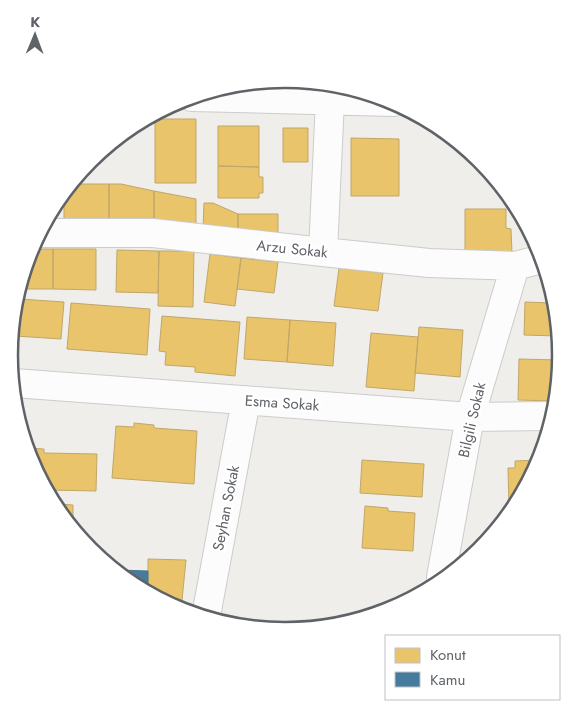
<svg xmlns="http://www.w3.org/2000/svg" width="570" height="710" viewBox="0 0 570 710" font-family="Jost,sans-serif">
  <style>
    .homes { fill: #e9c46a; stroke: #c0a769 }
    .public { fill: #457b9d; stroke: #4d748d }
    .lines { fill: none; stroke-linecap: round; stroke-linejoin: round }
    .minor-casing { stroke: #cbcccc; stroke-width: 30 }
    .minor { stroke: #fdfcfc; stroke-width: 28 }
    .labels { text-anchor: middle; stroke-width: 5; stroke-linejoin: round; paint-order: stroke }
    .street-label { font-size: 15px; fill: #5f6368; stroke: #fff }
    .rim { fill: none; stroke: #5f6368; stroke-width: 2.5 }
  </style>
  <rect width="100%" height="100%" fill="#efeeea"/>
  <!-- homes -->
  <path class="homes" d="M155,119H196V183H155Z
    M218,126H259V167L218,166Z
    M283,128H308V162H283Z
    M351,138L399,139V196H351Z
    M218,166L259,167V177H263V193H259V198H218Z
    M74,184H109V219H64V198Z
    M109,184H121L154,191V219H109Z
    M154,191L196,199V227L154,219Z
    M204,203H213L238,214V234L203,229Z
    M465,209H506V228L511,229L512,253H465Z
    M238,214H278V235L238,234Z
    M30,249H53V289H22Z
    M53,249H96V290L53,289Z
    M117,250L159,251L158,293L116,292Z
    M159,251H194L193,307L158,306Z
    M210,254L241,258L235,306L204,302Z
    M241,258L278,262L274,293L237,289Z
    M339,268L383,273L378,311L334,306Z
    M20,299L64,302L61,339L15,336L16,317Z
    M525,302L551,303L557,336L524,335Z
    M71,303L150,309L147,355L67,349Z
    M162,316L240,322L235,376L195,372V367L165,365L166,352L159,351Z
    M247,317L290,320L287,362L244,359Z
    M290,320L336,323L333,366L287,362Z
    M419,327L463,330L460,377L415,373Z
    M371,333L418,337L414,391L366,387Z
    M519,359L560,360L552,401L518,400Z
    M134,423L154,425V428L197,431L194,484L112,478L116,426L134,427Z
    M27,448L44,449V453L97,454L96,491L49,490L30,460Z
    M362,460L424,464L422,497L360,493Z
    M540,460V461L509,508L508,468H515V461Z
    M59,504L73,505V525Z
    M365,506L388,508V511L415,513L413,551L362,548Z
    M148,559L186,560L181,610L148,589Z"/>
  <!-- public -->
  <path class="public" d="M119,570L148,571V589Z"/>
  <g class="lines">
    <defs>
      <path id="minor" d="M192,97L394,102
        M41,233H153L323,252L429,263L515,266L542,259
        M323,252L330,100
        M14,383L470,417L549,416
        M441,577L470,417L515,266
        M206,616L246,400"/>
    </defs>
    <!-- minor casing -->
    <use href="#minor" class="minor-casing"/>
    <!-- minor -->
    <use href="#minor" class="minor"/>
  </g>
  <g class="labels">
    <!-- street labels -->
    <g class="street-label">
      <text transform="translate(292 249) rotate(6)" y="5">Arzu Sokak</text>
      <text transform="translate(282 403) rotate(4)" y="5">Esma Sokak</text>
      <text transform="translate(472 420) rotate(-77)" y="5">Bilgili Sokak</text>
      <text transform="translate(226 508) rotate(-79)" y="5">Seyhan Sokak</text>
    </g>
  </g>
  <!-- crop -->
  <path d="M0 0H570V710H0ZM18 355a267 267 0 1 1 534 0a267 267 0 1 1-534 0Z" fill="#fff" fill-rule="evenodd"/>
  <path class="rim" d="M18 355a267 267 0 1 1 534 0a267 267 0 1 1-534 0Z"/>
  <!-- legend -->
  <rect x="385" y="635" width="175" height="65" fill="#ffffff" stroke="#bfc1c3"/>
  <rect x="395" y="648" width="25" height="15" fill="#e9c46a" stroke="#bfc1c3"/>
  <text x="430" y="660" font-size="15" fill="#5f6368">Konut</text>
  <rect x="395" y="672" width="25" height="15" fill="#457b9d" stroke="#bfc1c3"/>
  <text x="430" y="685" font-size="15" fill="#5f6368">Kamu</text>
  <!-- north arrow -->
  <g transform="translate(35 35) rotate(1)" stroke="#ffffff" stroke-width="4" paint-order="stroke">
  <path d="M0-4L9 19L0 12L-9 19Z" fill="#5f6368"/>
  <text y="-8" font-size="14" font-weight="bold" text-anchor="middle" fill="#5f6368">K</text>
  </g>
</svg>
